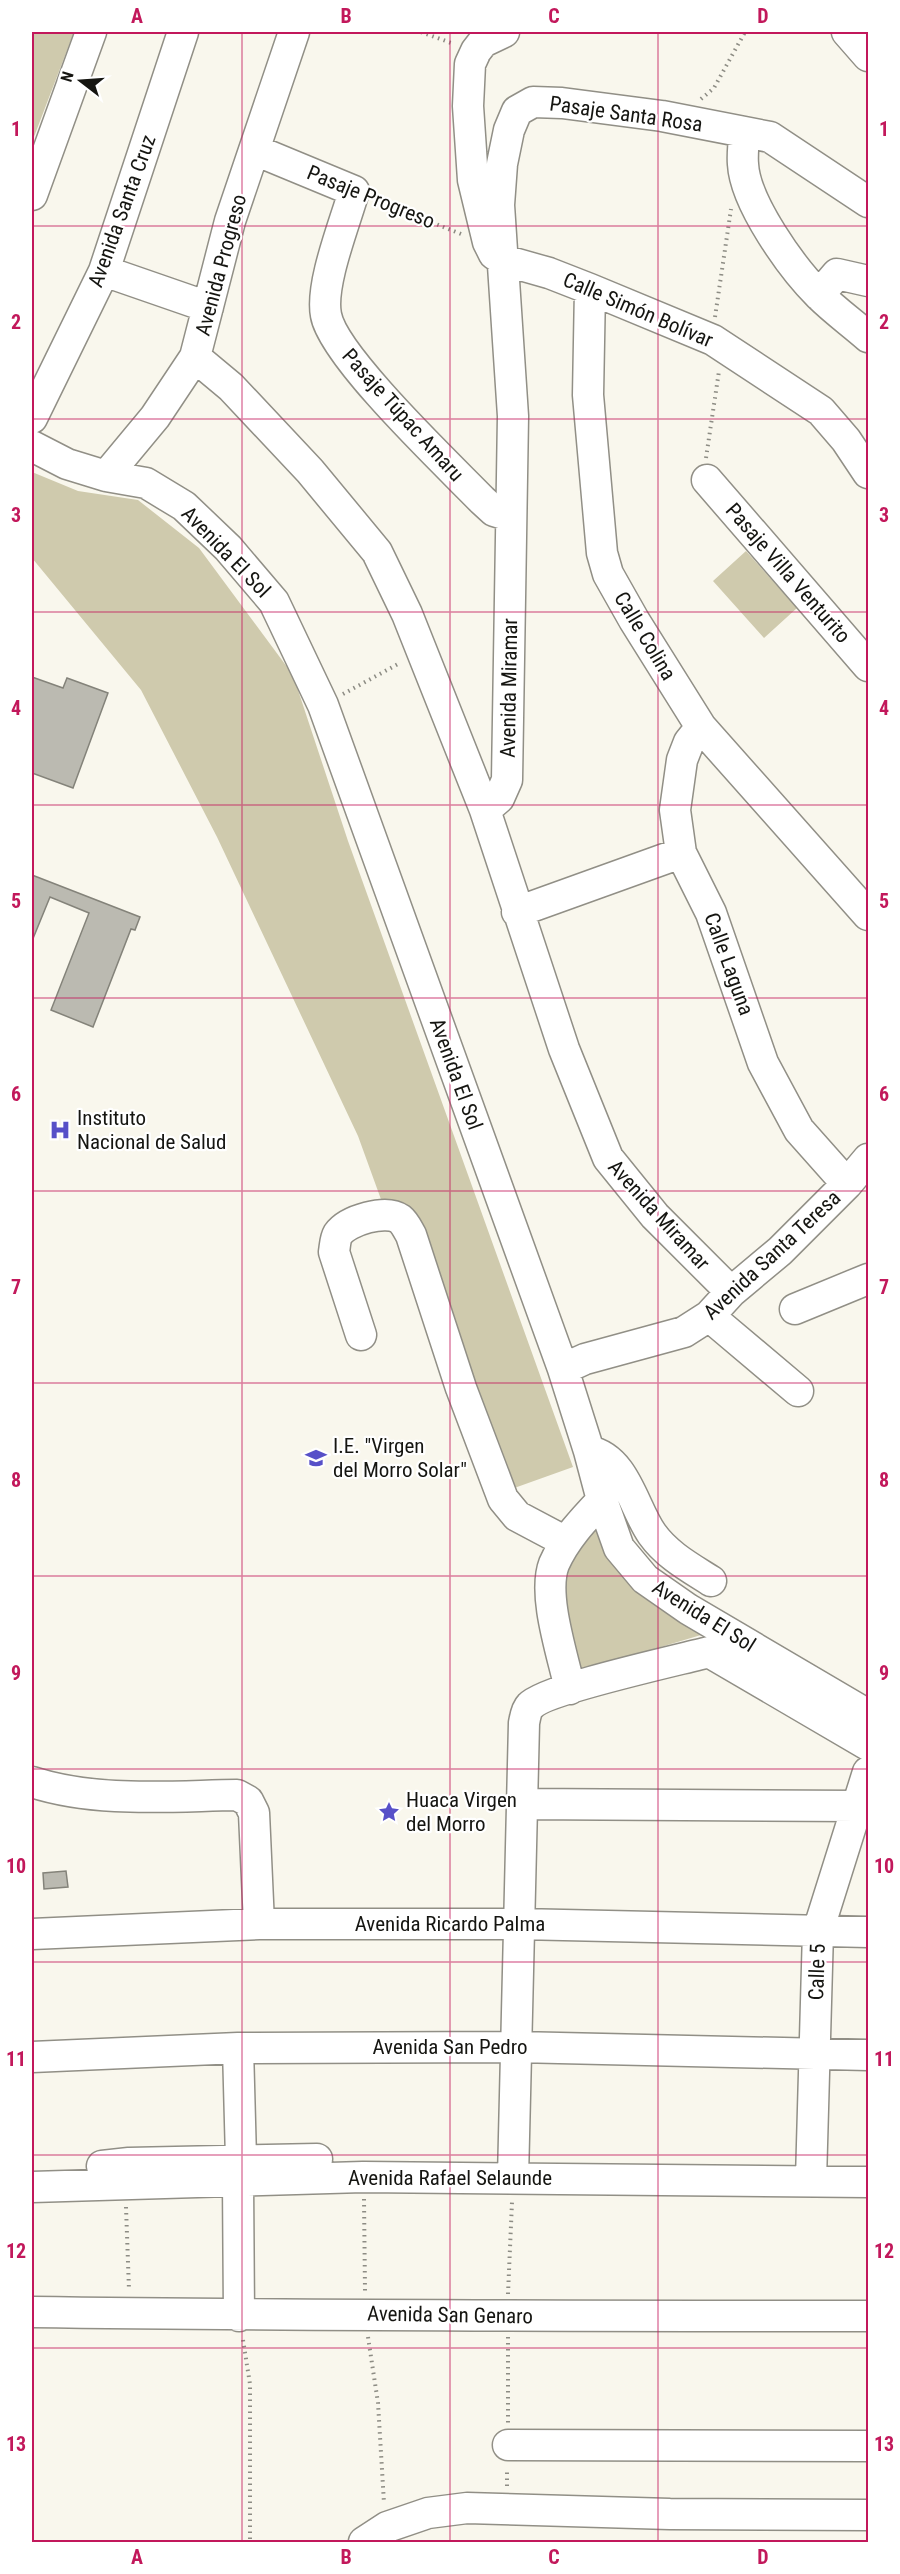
<svg xmlns="http://www.w3.org/2000/svg" width="900" height="2574" viewBox="0 0 900 2574" font-family="'Roboto Condensed',sans-serif">
  <style>
    .green { fill: #cfcaad }
    .building { fill: #bbbab1; stroke: #84837a; stroke-width: 1.5 }
    .lines { fill: none; stroke-linecap: round; stroke-linejoin: round }
    .minor-casing { stroke: #918f86; stroke-width: 33 }
    .path { stroke: #8d8c84; stroke-width: 4; stroke-dasharray: 1.5 4.5; stroke-linecap: butt }
    .minor { stroke: #fff; stroke-width: 30 }
    .grid { fill: none; stroke: #c2185b; stroke-width: 1.5; stroke-opacity: 0.55 }
    .labels { text-anchor: middle; stroke-width: 4.5; stroke-linejoin: round; paint-order: stroke }
    .street-label { font-size: 21px; fill: #151511; stroke: #fff }
    .poi-label { font-size: 21px; fill: #151511; stroke: #fff; text-anchor: start }
    .neatline { fill: none; stroke: #c2185b; stroke-width: 2 }
    .grid-label { font-size: 20px; text-anchor: middle; font-weight: bold; fill: #c2185b }
  </style>
  <rect width="100%" height="100%" fill="#f9f7ed"/>
  <!-- green -->
  <path class="green" d="M32,32H74L32,142Z
    M32,472L78,491L138,500L199,548L293,675L348,841L573,1467L489,1497L358,1136L217,837L141,690L32,558Z
    M746,551L797,608L764,638L713,581Z
    M597,1522L635,1581L701,1635L577,1672C559,1601 549,1583 597,1522Z"/>
  <!-- building -->
  <path class="building" d="M32,677L63,688L67,678L108,693L73,788L32,773Z
    M32,875L140,917L135,930L131,929L93,1027L51,1010L89,913L50,897L32,941Z
    M66,1871L68,1887L44,1889L43,1873Z"/>
  <g class="lines">
    <defs>
      <path id="minor" d="M504,32L483,42L476,51L470,64L468,106L473,180L488,242L494,254L503,260L549,273L590,289L713,340L821,411L846,440L868,473
        M847,32L868,56
        M744,132C744,142 742,154 743,164C745,203 792,268 819,295C834,310 852,323 868,337
        M255,150L354,191C345,223 320,284 326,315C333,356 448,465 482,500L494,511L510,516
        M32,195L91,32
        M104,271L208,307
        M590,289L588,395L602,553L608,574L634,620L701,727L868,915
        M819,295L837,274L868,281
        M195,357L231,387L310,471L377,552L407,614L485,810L564,1049L608,1158L655,1216L731,1292
        M32,418L104,271L183,32
        M32,446L67,464L106,476L146,483L184,506L228,548L274,602L323,705L563,1369L589,1451L602,1500L619,1548L645,1579L688,1609L868,1715
        M106,476L155,417L195,357L230,221L294,32
        M707,480L868,666
        M701,727L689,742L682,760L675,810L681,853L711,913L763,1063L799,1130L847,1184
        M485,810L499,798L507,780L513,416L499,205L502,164L509,130L517,111L533,102L562,103L662,116L770,137L868,202
        M517,912L681,853
        M795,1309L868,1279
        M709,1316L798,1391
        M361,1335L334,1252C335,1246 335,1239 338,1234C348,1220 386,1209 400,1219C405,1223 408,1230 411,1235L461,1388L503,1499L517,1516L566,1542
        M563,1369L585,1359L684,1332L709,1316L731,1292L780,1251L847,1184L868,1159
        M589,1451C626,1459 633,1507 652,1534C667,1555 689,1567 711,1581
        M570,1689C563,1656 542,1595 554,1564C565,1539 583,1520 602,1500
        M32,1782C97,1803 169,1796 237,1795L248,1801L254,1813L259,1924
        M523,1804L857,1806
        M32,1934L259,1924H519L868,1932
        M238,2048L241,2159
        M32,2057L238,2048L516,2047L868,2055
        M102,2166L129,2163L317,2159
        M513,2178L524,1723C525,1718 526,1710 530,1706C545,1689 679,1660 709,1652L868,1745
        M811,2180L818,1931L868,1772
        M238,2182L239,2316
        M32,2187L363,2177L868,2182
        M32,2312C310,2316 589,2316 868,2316
        M508,2445L868,2446
        M364,2542L387,2527L428,2513L467,2508L670,2514L868,2515"/>
    </defs>
    <!-- minor casing -->
    <use href="#minor" class="minor-casing"/>
    <!-- path -->
    <path class="path" d="M421,32L454,44
      M701,99L714,88L745,32
      M376,200L461,234
      M715,317L731,209
      M706,458L719,371
      M343,694L400,663
      M364,2199L365,2291
      M126,2207L129,2290
      M508,2294L512,2202
      M368,2337L378,2403L384,2503
      M508,2337V2423
      M243,2340L250,2384V2542
      M507,2486V2469"/>
    <!-- minor -->
    <use href="#minor" class="minor"/>
  </g>
  <!-- grid -->
  <path class="grid" d="M242,32V2542M450,32V2542M658,32V2542M32,226H868M32,419H868M32,612H868M32,805H868M32,998H868M32,1191H868M32,1383H868M32,1576H868M32,1769H868M32,1962H868M32,2155H868M32,2348H868"/>
  <!-- icons -->
  <defs>
    <symbol id="hospital-bare" viewBox="-9 -9 18 18"><path d="M-5-5h3v3.5h4V-5h3V5h-3V1.5h-4V5h-3Z" fill="#5750c8" stroke="#fff" stroke-width="2.5" paint-order="stroke"/></symbol>
    <symbol id="school-bare" viewBox="-9 -9 18 18"><path d="M0-5L7-2L0 1L-7-2ZM-4 1L0 2.5L4 1V4Q0 6-4 4Z" fill="#5750c8" stroke="#fff" stroke-width="2.5" paint-order="stroke"/></symbol>
    <symbol id="sight-bare" viewBox="-9 -9 18 18"><path d="M0-6L1.8-2.2L6-1.7L2.9 1.2L3.7 5.4L0 3.3L-3.7 5.4L-2.9 1.2L-6-1.7L-1.8-2.2Z" fill="#5750c8" stroke="#fff" stroke-width="2.5" paint-order="stroke"/></symbol>
  </defs>
  <g fill-rule="evenodd">
    <use href="#hospital-bare" x="45" y="1115" width="30" height="30"/>
    <use href="#school-bare" x="301" y="1443" width="30" height="30"/>
    <use href="#sight-bare" x="374" y="1797" width="30" height="30"/>
  </g>
  <g class="labels">
    <!-- street labels -->
    <g class="street-label">
      <text transform="translate(626 114) rotate(8)" y="7">Pasaje Santa Rosa</text>
      <text transform="translate(371 197) rotate(22)" y="7">Pasaje Progreso</text>
      <text transform="translate(122 211) rotate(-70)" y="7">Avenida Santa Cruz</text>
      <text transform="translate(221 265) rotate(-75)" y="7">Avenida Progreso</text>
      <text transform="translate(638 310) rotate(23)" y="7">Calle Simón Bolívar</text>
      <text transform="translate(403 415) rotate(48)" y="7">Pasaje Túpac Amaru</text>
      <text transform="translate(226 552) rotate(46)" y="7">Avenida El Sol</text>
      <text transform="translate(788 573) rotate(49)" y="7">Pasaje Villa Venturito</text>
      <text transform="translate(645 636) rotate(59)" y="7">Calle Colina</text>
      <text transform="translate(509 688) rotate(-89)" y="7">Avenida Miramar</text>
      <text transform="translate(729 964) rotate(70)" y="7">Calle Laguna</text>
      <text transform="translate(456 1074) rotate(70)" y="7">Avenida El Sol</text>
      <text transform="translate(659 1215) rotate(48)" y="7">Avenida Miramar</text>
      <text transform="translate(772 1255) rotate(-43)" y="7">Avenida Santa Teresa</text>
      <text transform="translate(704 1616) rotate(32)" y="7">Avenida El Sol</text>
      <text x="450" y="1931">Avenida Ricardo Palma</text>
      <text transform="translate(817 1972) rotate(-88)" y="7">Calle 5</text>
      <text x="450" y="2054">Avenida San Pedro</text>
      <text x="450" y="2185">Avenida Rafael Selaunde</text>
      <text transform="translate(450 2315) rotate(1)" y="7">Avenida San Genaro</text>
    </g>
    <!-- poi labels -->
    <g class="poi-label">
      <text x="77" y="1125">Instituto<tspan x="77" dy="24">Nacional de Salud</tspan></text>
      <text x="333" y="1453">I.E. "Virgen<tspan x="333" dy="24">del Morro Solar"</tspan></text>
      <text x="406" y="1807">Huaca Virgen<tspan x="406" dy="24">del Morro</tspan></text>
    </g>
  </g>
  <!-- border -->
  <rect width="900" height="2574" fill="none" stroke="#ffffff" stroke-width="66"/>
  <!-- north arrow -->
  <g transform="translate(81 81) rotate(287)" stroke="#ffffff" stroke-width="4.5" paint-order="stroke">
  <path d="M0-4.5L10 22L0 15L-10 22Z" fill="#151511"/>
  <text y="-9" font-size="16" font-weight="bold" text-anchor="middle" fill="#151511">N</text>
  </g>
  <rect x="33" y="33" width="834" height="2508" class="neatline"/>
  <g class="grid-label">
    <text x="137" y="23">A</text>
    <text x="346" y="23">B</text>
    <text x="554" y="23">C</text>
    <text x="763" y="23">D</text>
    <text x="16" y="136">1</text>
    <text x="884" y="136">1</text>
    <text x="16" y="329">2</text>
    <text x="884" y="329">2</text>
    <text x="16" y="522">3</text>
    <text x="884" y="522">3</text>
    <text x="16" y="715">4</text>
    <text x="884" y="715">4</text>
    <text x="16" y="908">5</text>
    <text x="884" y="908">5</text>
    <text x="16" y="1101">6</text>
    <text x="884" y="1101">6</text>
    <text x="16" y="1294">7</text>
    <text x="884" y="1294">7</text>
    <text x="16" y="1487">8</text>
    <text x="884" y="1487">8</text>
    <text x="16" y="1680">9</text>
    <text x="884" y="1680">9</text>
    <text x="16" y="1873">10</text>
    <text x="884" y="1873">10</text>
    <text x="16" y="2066">11</text>
    <text x="884" y="2066">11</text>
    <text x="16" y="2258">12</text>
    <text x="884" y="2258">12</text>
    <text x="16" y="2451">13</text>
    <text x="884" y="2451">13</text>
    <text x="137" y="2564">A</text>
    <text x="346" y="2564">B</text>
    <text x="554" y="2564">C</text>
    <text x="763" y="2564">D</text>
  </g>
</svg>
